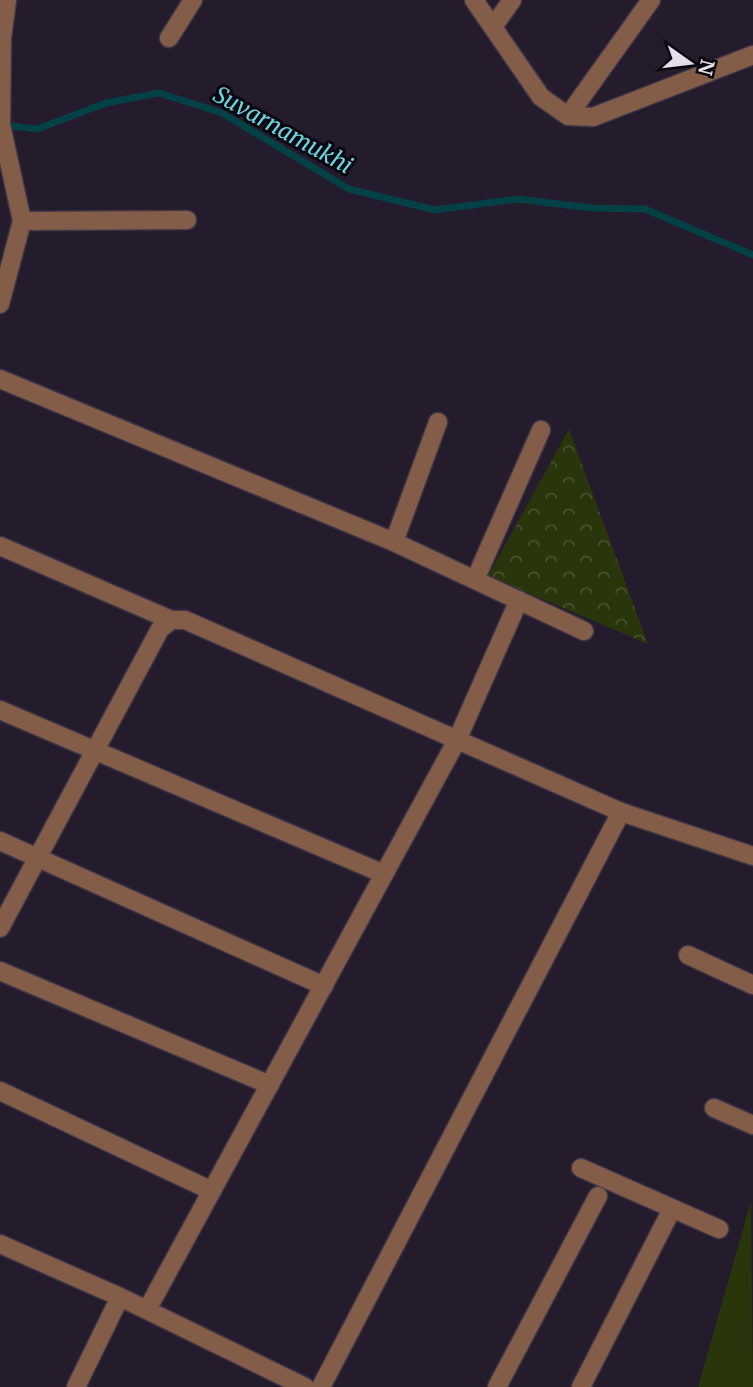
<svg xmlns="http://www.w3.org/2000/svg" width="753" height="1387" viewBox="0 0 753 1387" font-family="Merriweather,serif">
  <style>
    .green { fill: #29350a }
    .park { fill: url(#park-crowns) }
    .lines { fill: none; stroke-linecap: round; stroke-linejoin: round }
    .stream { stroke: #044147; stroke-width: 7 }
    .minor-casing { stroke: #3f3647; stroke-width: 21 }
    .tertiary-casing { stroke: #3f3647; stroke-width: 21 }
    .minor { stroke: #845d49; stroke-width: 18 }
    .tertiary { stroke: #845d49; stroke-width: 18 }
    .labels { text-anchor: middle; stroke-width: 6; stroke-linejoin: round; paint-order: stroke }
    .water-label { font-size: 23px; font-style: italic; fill: #68d4e1; stroke: #0b070f }
  </style>
  <defs>
    <pattern id="park-crowns" width="20" height="18" patternUnits="userSpaceOnUse" patternTransform="scale(1.75)"><rect width="20" height="18" fill="#29350a"/><path d="M2 6a3 3 0 1 1 6 0M12 15a3 3 0 1 1 6 0" fill="none" stroke="#48522e"/></pattern>
  </defs>
  <rect width="100%" height="100%" fill="#241b2c"/>
  <!-- green -->
  <path class="green" d="M751,1201L753,1387H698Z"/>
  <!-- park -->
  <path class="park" d="M569,429L648,644L488,576Z"/>
  <g class="lines">
    <!-- stream -->
    <path class="stream" d="M2,125L37,129L106,103L159,93L222,113L349,189L435,210L517,199L592,208L645,209L753,255"/>
    <defs>
      <path id="minor" d="M474,0L541,97L568,116L593,117L753,55
        M493,27L512,0
        M169,38L193,0
        M568,116L651,0
        M22,221L187,220
        M0,304L22,221L1,125L2,38L7,0
        M0,379L394,542L584,631
        M394,542L438,422
        M0,546L171,620
        M475,580L541,430
        M0,710L384,874
        M0,841L324,986
        M688,955L753,985
        M0,971L270,1085
        M0,1091L212,1191
        M714,1108L753,1125
        M581,1168L719,1229
        M0,1244L120,1297L305,1387
        M147,1310L457,740L519,600
        M76,1387L120,1297
        M321,1387L621,812
        M497,1387L598,1196
        M581,1387L672,1209"/>
      <path id="tertiary" d="M0,928L160,629L171,620H185L621,812L753,856"/>
    </defs>
    <!-- minor casing -->
    <use href="#minor" class="minor-casing"/>
    <!-- tertiary casing -->
    <use href="#tertiary" class="tertiary-casing"/>
    <!-- minor -->
    <use href="#minor" class="minor"/>
    <!-- tertiary -->
    <use href="#tertiary" class="tertiary"/>
  </g>
  <g class="labels">
    <!-- water labels -->
    <g class="water-label">
      <text transform="translate(283 130) rotate(29)" y="8">Suvarnamukhi</text>
    </g>
  </g>
  <!-- north arrow -->
  <g transform="translate(690 63) rotate(104)" stroke="#0b070f" stroke-width="5" paint-order="stroke">
  <path d="M0-5L12 26L0 18L-12 26Z" fill="#e5dfeb"/>
  <text y="-10" font-size="19" font-weight="bold" text-anchor="middle" fill="#e5dfeb">N</text>
  </g>
</svg>
